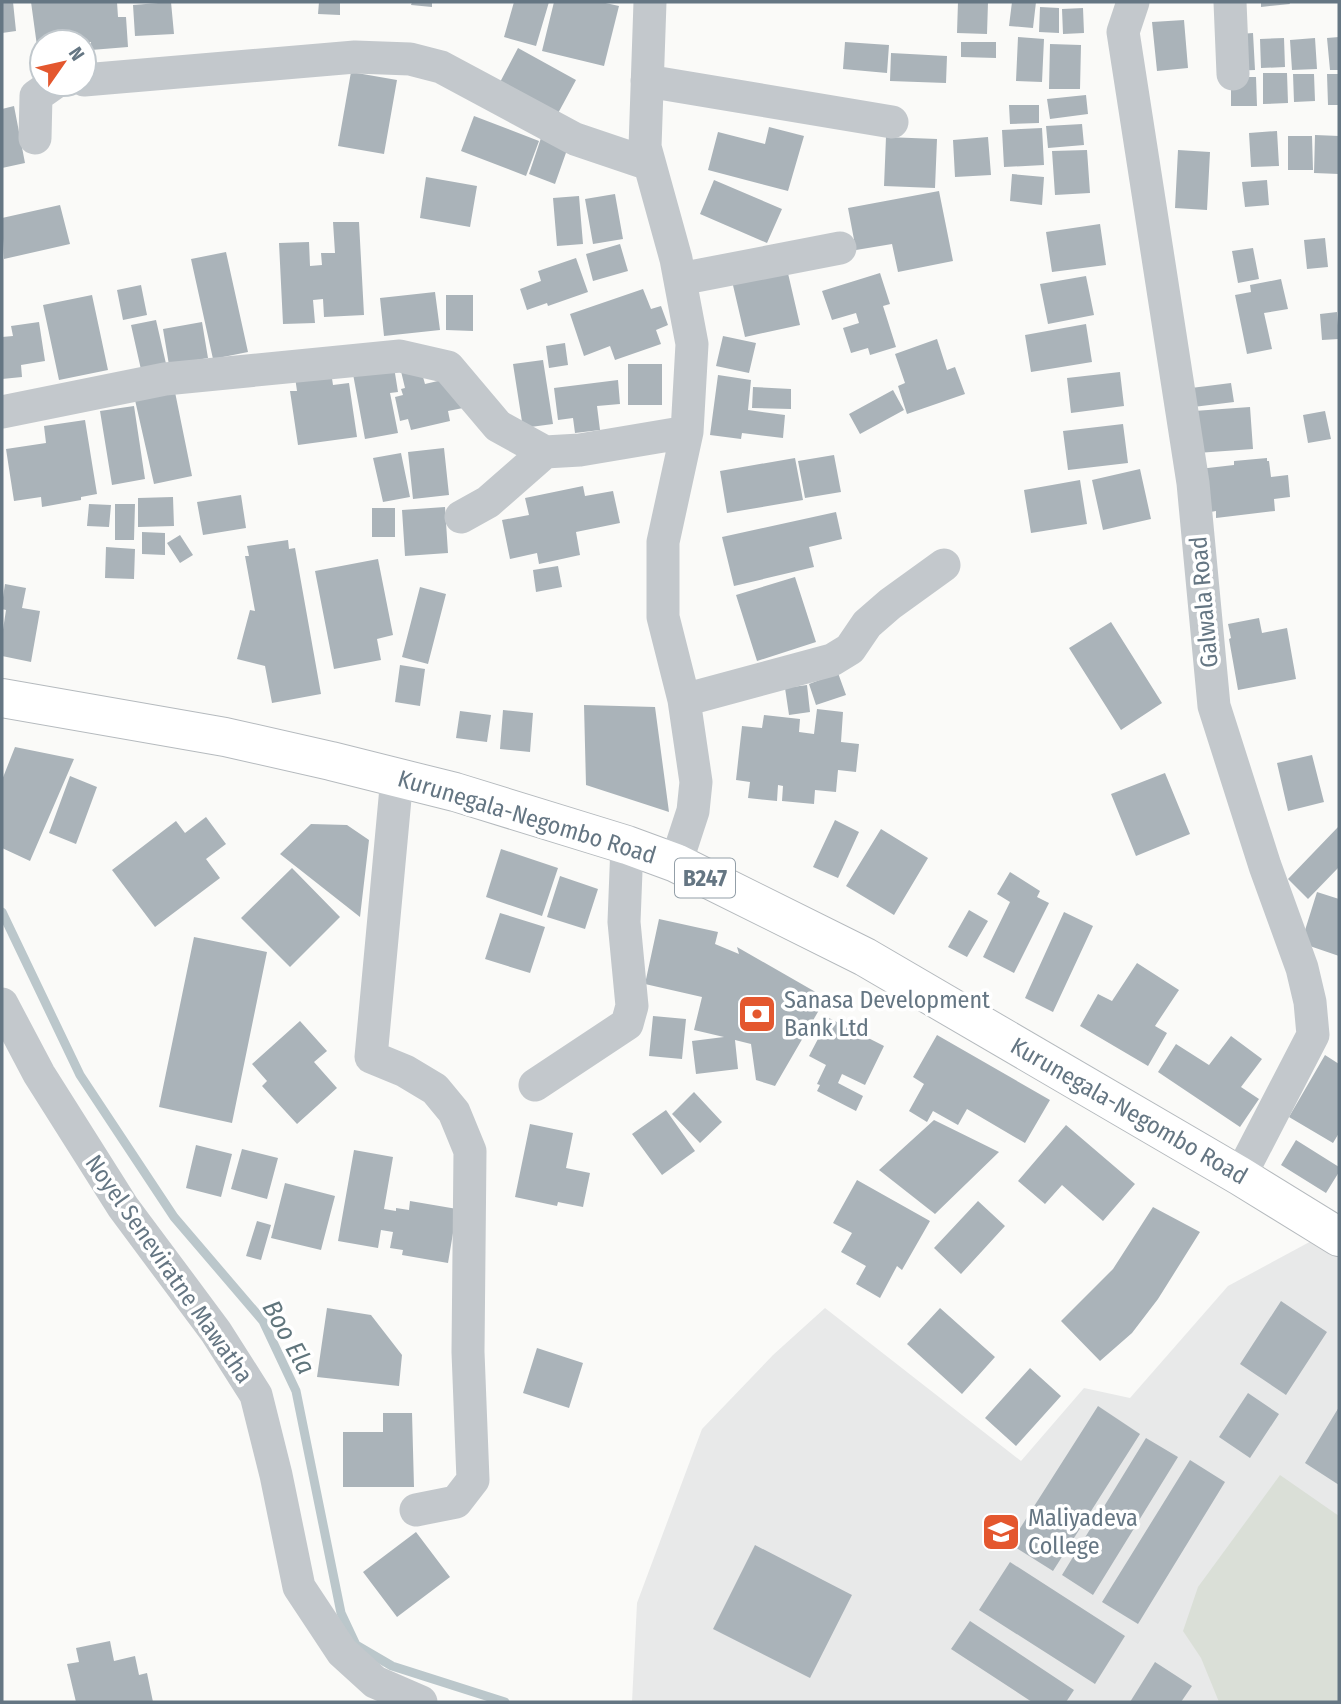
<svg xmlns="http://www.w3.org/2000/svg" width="1341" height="1704" viewBox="0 0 1341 1704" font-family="'Fira Sans Condensed',sans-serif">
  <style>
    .built { fill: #e8e9e9 }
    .green { fill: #dadfd7 }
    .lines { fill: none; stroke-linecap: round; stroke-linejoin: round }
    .stream { stroke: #bbc7cb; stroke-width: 9 }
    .building { fill: #aab3b9 }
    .primary-casing { stroke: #b5babe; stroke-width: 40 }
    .minor { stroke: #c3c8cc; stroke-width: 33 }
    .primary { stroke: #fff; stroke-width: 38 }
    .labels { text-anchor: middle; stroke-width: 7; stroke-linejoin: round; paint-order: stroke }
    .shield { fill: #fff; stroke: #939fa8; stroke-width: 2 }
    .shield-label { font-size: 23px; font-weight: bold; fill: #657683 }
    .street-label { font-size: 24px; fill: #657683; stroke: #fff }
    .poi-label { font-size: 24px; fill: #657683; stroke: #fff; text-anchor: start }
    .water-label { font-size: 26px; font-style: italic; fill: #60757c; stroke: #fff }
  </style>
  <rect width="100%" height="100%" fill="#fafaf8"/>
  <!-- built -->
  <path class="built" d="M1330,1231L1339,1237V1702H632L637,1603L702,1429L773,1355L825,1308L1021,1461L1084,1388L1130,1398L1228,1286Z"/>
  <!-- green -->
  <path class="green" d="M1280,1475L1339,1516V1702H1219L1201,1658L1183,1631L1198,1587Z"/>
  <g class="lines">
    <!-- stream -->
    <path class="stream" d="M2,912L80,1075L174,1217L263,1321L296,1391L341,1613L356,1645L392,1666L505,1702"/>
  </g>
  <!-- building -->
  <path class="building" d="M2,2H13L16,31L2,33Z
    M31,2H117L118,17H126L128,47L91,50V42H42V46H37Z
    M171,2L174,34L135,36L133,5Z
    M319,2H340V15L318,14Z
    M412,2H432V7L411,5Z
    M514,2H549L536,46L504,37Z
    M554,2H601L619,6L604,66L542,51Z
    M958,2H988L987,34L957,33Z
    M1012,2H1036L1033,28L1009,26Z
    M1261,2H1289L1290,4L1261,7Z
    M1040,7L1059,8V33L1039,32Z
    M1083,8L1084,33L1063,34L1062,9Z
    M1184,20L1188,68L1157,71L1152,22Z
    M1253,33L1255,70L1228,71L1226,35Z
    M1018,37L1044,39L1042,82L1016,81Z
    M1339,37V70H1330L1327,38Z
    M1284,38L1285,67L1261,68L1260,39Z
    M1315,38L1317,69L1292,70L1290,40Z
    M845,42L889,45L887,73L843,69Z
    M961,42H996V58L961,57Z
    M1050,44L1081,45L1080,89H1049Z
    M518,48L576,80L556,117L498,86Z
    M891,53L947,56L946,83L890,81Z
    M351,72L397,80L384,154L338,146Z
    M1263,73H1287L1288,103L1263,104Z
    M1293,74H1314L1315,101L1294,102Z
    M1327,74H1339V105H1328Z
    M1231,77H1256L1257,106H1231Z
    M1086,95L1088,114L1050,119L1047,99Z
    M1009,105H1039V123L1010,124Z
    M14,106L25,163L2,168V109Z
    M474,116L539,141L526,176L461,151Z
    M1082,124L1084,145L1048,148L1046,126Z
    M769,127L804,136L788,191L708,170L718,132L765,144Z
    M1042,128L1044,165L1004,167L1002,130Z
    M1277,131L1279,166L1251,167L1249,133Z
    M1315,135L1339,136V174L1314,173Z
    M1288,136H1312L1313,170H1288Z
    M886,137L937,139L935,188L884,186Z
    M988,137L991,175L955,177L953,140Z
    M541,138L568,147L555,184L529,174Z
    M1087,150L1090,193L1055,195L1052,151Z
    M1178,150L1210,152L1207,210L1175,208Z
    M1012,174L1044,177L1042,205L1010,201Z
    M426,177L477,186L470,227L420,218Z
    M714,180L782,209L767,243L700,214Z
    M1267,180L1269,205L1245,207L1242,182Z
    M939,191L953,261L898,272L892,244L856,250L848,208Z
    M615,194L623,239L593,244L585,199Z
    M579,196L583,244L557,246L553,198Z
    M60,205L70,244L4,259L2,218Z
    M333,222H359L364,315L324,317L323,299L313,300L315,323L283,324L279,243L309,242L310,266L322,265L321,253H335Z
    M1100,224L1106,265L1052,272L1046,232Z
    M1325,238L1328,267L1307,269L1304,240Z
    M620,244L628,271L593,281L586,254Z
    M1253,248L1259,279L1238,283L1232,251Z
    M226,252L248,352L213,359L191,259Z
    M576,258L588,292L548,306L547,303L527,310L520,289L541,281L538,271Z
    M787,269L800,325L745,337L732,281Z
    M880,273L890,304L883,306L896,347L870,355L868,348L851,353L843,328L859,323L856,313L832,320L822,291Z
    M1086,276L1094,315L1048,324L1040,284Z
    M1281,279L1288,309L1264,313L1272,349L1247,354L1235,295L1251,292L1250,285Z
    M141,285L147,315L123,320L117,290Z
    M643,289L651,309L661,306L668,325L656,330L661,344L615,360L610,346L584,356L570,314Z
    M435,292L440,330L384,336L380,298Z
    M92,295L108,370L59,380L43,305Z
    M446,295H473V331L446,330Z
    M1337,312L1339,339L1322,340L1320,314Z
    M156,320L167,368L142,374L131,325Z
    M39,322L45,361L21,365L22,377L2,379V337L13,336L11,326Z
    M202,322L208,358L169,365L163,329Z
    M1086,324L1092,362L1031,372L1025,335Z
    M723,336L756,343L749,373L716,366Z
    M937,339L947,370L955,367L965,394L907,414L898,386L905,383L895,354Z
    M565,343L568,365L549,368L546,346Z
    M543,360L553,424L523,428L513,364Z
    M419,363L425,384L442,380L463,408L448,411L450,421L411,430L408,419L400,421L395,397L403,395L401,389L405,388L400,367Z
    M628,364H662V405H628Z
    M394,367L398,392L390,393L398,433L365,439L353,374Z
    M331,372L333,385L349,383L357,437L298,445L290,391H297L295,377Z
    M1120,372L1124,406L1071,413L1067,378Z
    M718,375L751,380L748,410L785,415L783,438L742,433L741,439L710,435Z
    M618,380L620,404L597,406L600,430L575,433L573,418L558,420L554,388Z
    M1231,383L1234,402L1185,408L1183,389Z
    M753,387L791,389V409L752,408Z
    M893,390L904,410L860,434L849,414Z
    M175,392L192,476L154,484L135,400Z
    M134,406L145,479L112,485L100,411Z
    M1250,407L1253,449L1197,453L1194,411Z
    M1325,411L1331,439L1308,443L1303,415Z
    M85,420L97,494L81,497V500L42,507L41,497L14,501L6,449L46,443L44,426Z
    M1123,424L1128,463L1068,470L1063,431Z
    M444,448L449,495L413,499L408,452Z
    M401,453L410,497L383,502L373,458Z
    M834,455L841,492L805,498L798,461Z
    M795,458L803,500L727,513L720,471Z
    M1267,458V461H1269L1271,477L1288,475L1290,497L1274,499L1275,511L1216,518V511L1205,513L1199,469L1234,465V461Z
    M1140,469L1151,519L1103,530L1092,480Z
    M1080,480L1087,524L1031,533L1024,490Z
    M583,486L585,496L613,491L620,523L576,532L580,555L539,564L537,553L510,559L502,520L529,515L525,498Z
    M241,495L246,528L203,535L197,502Z
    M173,497L174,526L138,527V498Z
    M89,504L111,505L109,527L87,526Z
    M115,504H135L134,540H115Z
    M445,507L448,553L405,556L402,510Z
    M372,508H395V537H372Z
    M836,512L842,539L809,547L814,567L734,586L722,537Z
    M142,532L165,533V555L142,554Z
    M180,535L193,555L180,563L167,543Z
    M288,540L289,549L295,548L321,694L272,703L265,666L237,659L250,610L255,611L245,556H249L247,546Z
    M106,547L135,549L134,579L105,578Z
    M378,559L393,635L377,639L381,660L334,669L315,571Z
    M558,566L562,587L536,592L533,570Z
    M795,577L816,642L757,661L736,595Z
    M5,584L26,588L22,608L40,611L31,662L2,656V636L6,610L2,609V604Z
    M420,587L446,594L428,664L402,657Z
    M1259,618L1262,633L1287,628L1296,679L1238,690L1229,639L1231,638L1228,624Z
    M1111,622L1162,703L1121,730L1069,648Z
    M400,665L425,669L420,706L395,702Z
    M838,673L846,695L816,705L809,684Z
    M807,685L810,712L789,715L785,688Z
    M584,705L655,707L669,812L586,785Z
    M817,709L843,712L841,742L859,744L856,772L838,770L836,792L815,790L814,804L782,801L783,786L778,785L777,801L748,798L750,782L736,780L742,726L762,728L764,715L800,719L799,732L814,734Z
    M503,710L533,713L530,752L500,749Z
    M460,711L491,715L487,742L456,738Z
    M15,747L74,759L30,861L2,848V780Z
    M1312,755L1324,802L1288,811L1277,763Z
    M1165,773L1190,834L1136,856L1111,794Z
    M70,776L97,787L76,844L49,833Z
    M206,817L226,844L206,859L220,878L155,927L112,870L176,821L185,833Z
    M835,820L859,832L838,878L813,867Z
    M311,824L347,825L369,840L360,917L280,854Z
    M1339,826V867L1308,899L1288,879Z
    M881,829L928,858L894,915L846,886Z
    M501,849L558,868L542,916L486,897Z
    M292,868L340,917L290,967L241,918Z
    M1010,872L1040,891L1037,897L1049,903L1014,973L983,957L1010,902L997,894Z
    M560,876L598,889L585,929L547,917Z
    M1317,892L1339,899V956L1301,943Z
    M969,910L988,921L967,957L948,947Z
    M1064,912L1093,926L1053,1012L1025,998Z
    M500,913L545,927L530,973L485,959Z
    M659,919L718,932L715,944L739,954L737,947L826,998L775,1086L756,1080L751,1044L735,1040L738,1069L696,1074L692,1041L724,1037L694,1030L702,997L645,984Z
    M194,937L267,952L232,1123L159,1107Z
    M1137,963L1179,990L1155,1026L1167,1033L1148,1066L1080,1026L1098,994L1112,1001Z
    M653,1016L686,1019L682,1059L649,1056Z
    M829,1018L884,1046L865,1085L842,1074L838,1083L863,1096L856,1111L817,1091L820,1085L817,1084L826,1065L809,1056Z
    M300,1021L327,1051L314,1062L337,1088L297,1124L262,1086L267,1081L252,1064Z
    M937,1035L1050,1100L1025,1143L967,1109L958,1125L933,1111L927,1122L909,1111L924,1084L913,1077Z
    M1231,1036L1262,1059L1241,1087L1259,1099L1240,1127L1158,1072L1176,1044L1209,1065Z
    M1325,1055L1339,1064V1133L1333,1143L1289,1117Z
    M694,1092L722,1122L700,1143L672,1114Z
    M666,1110L695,1151L662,1175L632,1134Z
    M934,1120L999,1152L935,1214L879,1170Z
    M530,1124L573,1133L566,1168L590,1173L583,1207L558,1202L557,1206L515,1197Z
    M1066,1125L1135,1184L1103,1221L1062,1185L1045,1204L1018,1181Z
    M1296,1140L1339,1167V1172L1326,1193L1281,1165Z
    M196,1145L232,1154L221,1197L186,1188Z
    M242,1149L278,1158L267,1199L231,1189Z
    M354,1150L393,1157L384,1209L396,1211V1208L409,1210L410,1201L457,1209L448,1263L402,1255L403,1250L390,1248L393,1232L381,1230L378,1248L338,1241Z
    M857,1180L930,1221L902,1270L897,1266L880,1298L856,1284L866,1266L841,1252L852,1233L833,1223Z
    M285,1183L335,1196L321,1250L271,1238Z
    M978,1201L1005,1226L961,1274L934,1248Z
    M1153,1207L1200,1232L1158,1299L1132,1333L1100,1361L1061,1321L1113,1269Z
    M257,1221L271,1225L261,1260L246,1256Z
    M1281,1301L1327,1332L1286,1395L1240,1364Z
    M327,1308L371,1315L402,1355L399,1386L317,1377Z
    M940,1308L995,1357L962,1394L907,1344Z
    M537,1348L583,1363L569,1408L523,1393Z
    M1030,1368L1061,1396L1016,1446L985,1418Z
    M1248,1393L1279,1414L1250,1458L1219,1437Z
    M1098,1406L1140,1434L1053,1571L1010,1544Z
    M1339,1407V1485L1305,1463Z
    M383,1413H412L414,1487H343V1432H383Z
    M1146,1438L1178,1457L1093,1595L1062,1575Z
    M1190,1460L1225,1482L1138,1624L1102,1602Z
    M416,1532L450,1577L397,1617L363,1572Z
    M755,1545L852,1595L810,1678L713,1629Z
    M1010,1562L1125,1636L1095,1684L979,1610Z
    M970,1621L1074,1690L1066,1702H1032L951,1649Z
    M110,1641L114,1661L135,1656L139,1675L147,1673L153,1702H76L67,1664L79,1662L76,1648Z
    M1155,1662L1192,1686L1181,1702H1130Z"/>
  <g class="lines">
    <defs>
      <path id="primary" d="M2,698L225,737L331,761L455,792L627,845L676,863L865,957L1240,1176L1339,1237"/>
    </defs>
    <!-- primary casing -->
    <use href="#primary" class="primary-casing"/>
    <!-- minor -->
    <path class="minor" d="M650,2L645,147L676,259L692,344L687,432L663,542V617L684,700L696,782L693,811L676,863
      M1133,2L1123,32L1193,483L1214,706L1265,866L1302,968L1310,1002L1313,1035L1240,1176
      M1230,2L1233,74
      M84,80L355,57L410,59L441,67L575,139L649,164
      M647,81L892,122
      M35,138L36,96L53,84
      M680,279L840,248
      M2,412L165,379L400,356L448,367L498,426L545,452L580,450L687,432
      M461,517L488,502L545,452
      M684,700L832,660L850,649L867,624L890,604L944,565
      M397,777L371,1057L405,1071L435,1089L454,1112L470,1151L468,1352L473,1480L456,1502L416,1510
      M2,1004L39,1074L123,1207L216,1332L256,1395L276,1475L299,1587L342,1652L375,1682L421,1702
      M535,1085L627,1024L632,1006L624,922L627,845"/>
    <!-- primary -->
    <use href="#primary" class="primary"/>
  </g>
  <!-- icons -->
  <defs>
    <symbol id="bank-square" viewBox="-11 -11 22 22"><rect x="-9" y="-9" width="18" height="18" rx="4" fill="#e4572e" stroke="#fff"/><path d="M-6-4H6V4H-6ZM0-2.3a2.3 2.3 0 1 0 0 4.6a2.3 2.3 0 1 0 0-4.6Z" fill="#fff"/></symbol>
    <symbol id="school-square" viewBox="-11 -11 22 22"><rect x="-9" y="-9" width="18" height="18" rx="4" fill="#e4572e" stroke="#fff"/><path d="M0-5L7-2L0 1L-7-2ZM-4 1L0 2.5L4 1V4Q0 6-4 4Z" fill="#fff"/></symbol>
  </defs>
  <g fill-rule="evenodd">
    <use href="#bank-square" x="735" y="992" width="44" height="44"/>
    <use href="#school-square" x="979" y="1510" width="44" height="44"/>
  </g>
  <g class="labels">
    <!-- shield labels -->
    <rect class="shield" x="675" y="858.5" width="60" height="39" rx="5"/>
    <g class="shield-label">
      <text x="705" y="886">B247</text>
    </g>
    <!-- street labels -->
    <g class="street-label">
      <text transform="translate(1204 602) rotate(-95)" y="8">Galwala Road</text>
      <text transform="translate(527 817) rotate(17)" y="8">Kurunegala-Negombo Road</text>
      <text transform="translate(1129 1111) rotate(30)" y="8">Kurunegala-Negombo Road</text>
      <text transform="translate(169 1269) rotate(55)" y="8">Noyel Seneviratne Mawatha</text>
    </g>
    <!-- poi labels -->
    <g class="poi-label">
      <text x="784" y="1008">Sanasa Development<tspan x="784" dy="28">Bank Ltd</tspan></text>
      <text x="1028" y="1526">Maliyadeva<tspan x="1028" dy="28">College</tspan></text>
    </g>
    <!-- water labels -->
    <g class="water-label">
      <text transform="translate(289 1337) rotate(61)" y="9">Boo Ela</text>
    </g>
  </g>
  <!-- border -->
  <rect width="1341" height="1704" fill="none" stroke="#657683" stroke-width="7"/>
  <!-- north arrow -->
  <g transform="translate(63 63) rotate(56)"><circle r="33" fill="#ffffff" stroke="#c1c8cd" stroke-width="2"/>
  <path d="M0-5L12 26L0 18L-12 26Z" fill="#e4572e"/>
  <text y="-10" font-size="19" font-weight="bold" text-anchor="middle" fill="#657683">N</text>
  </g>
</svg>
